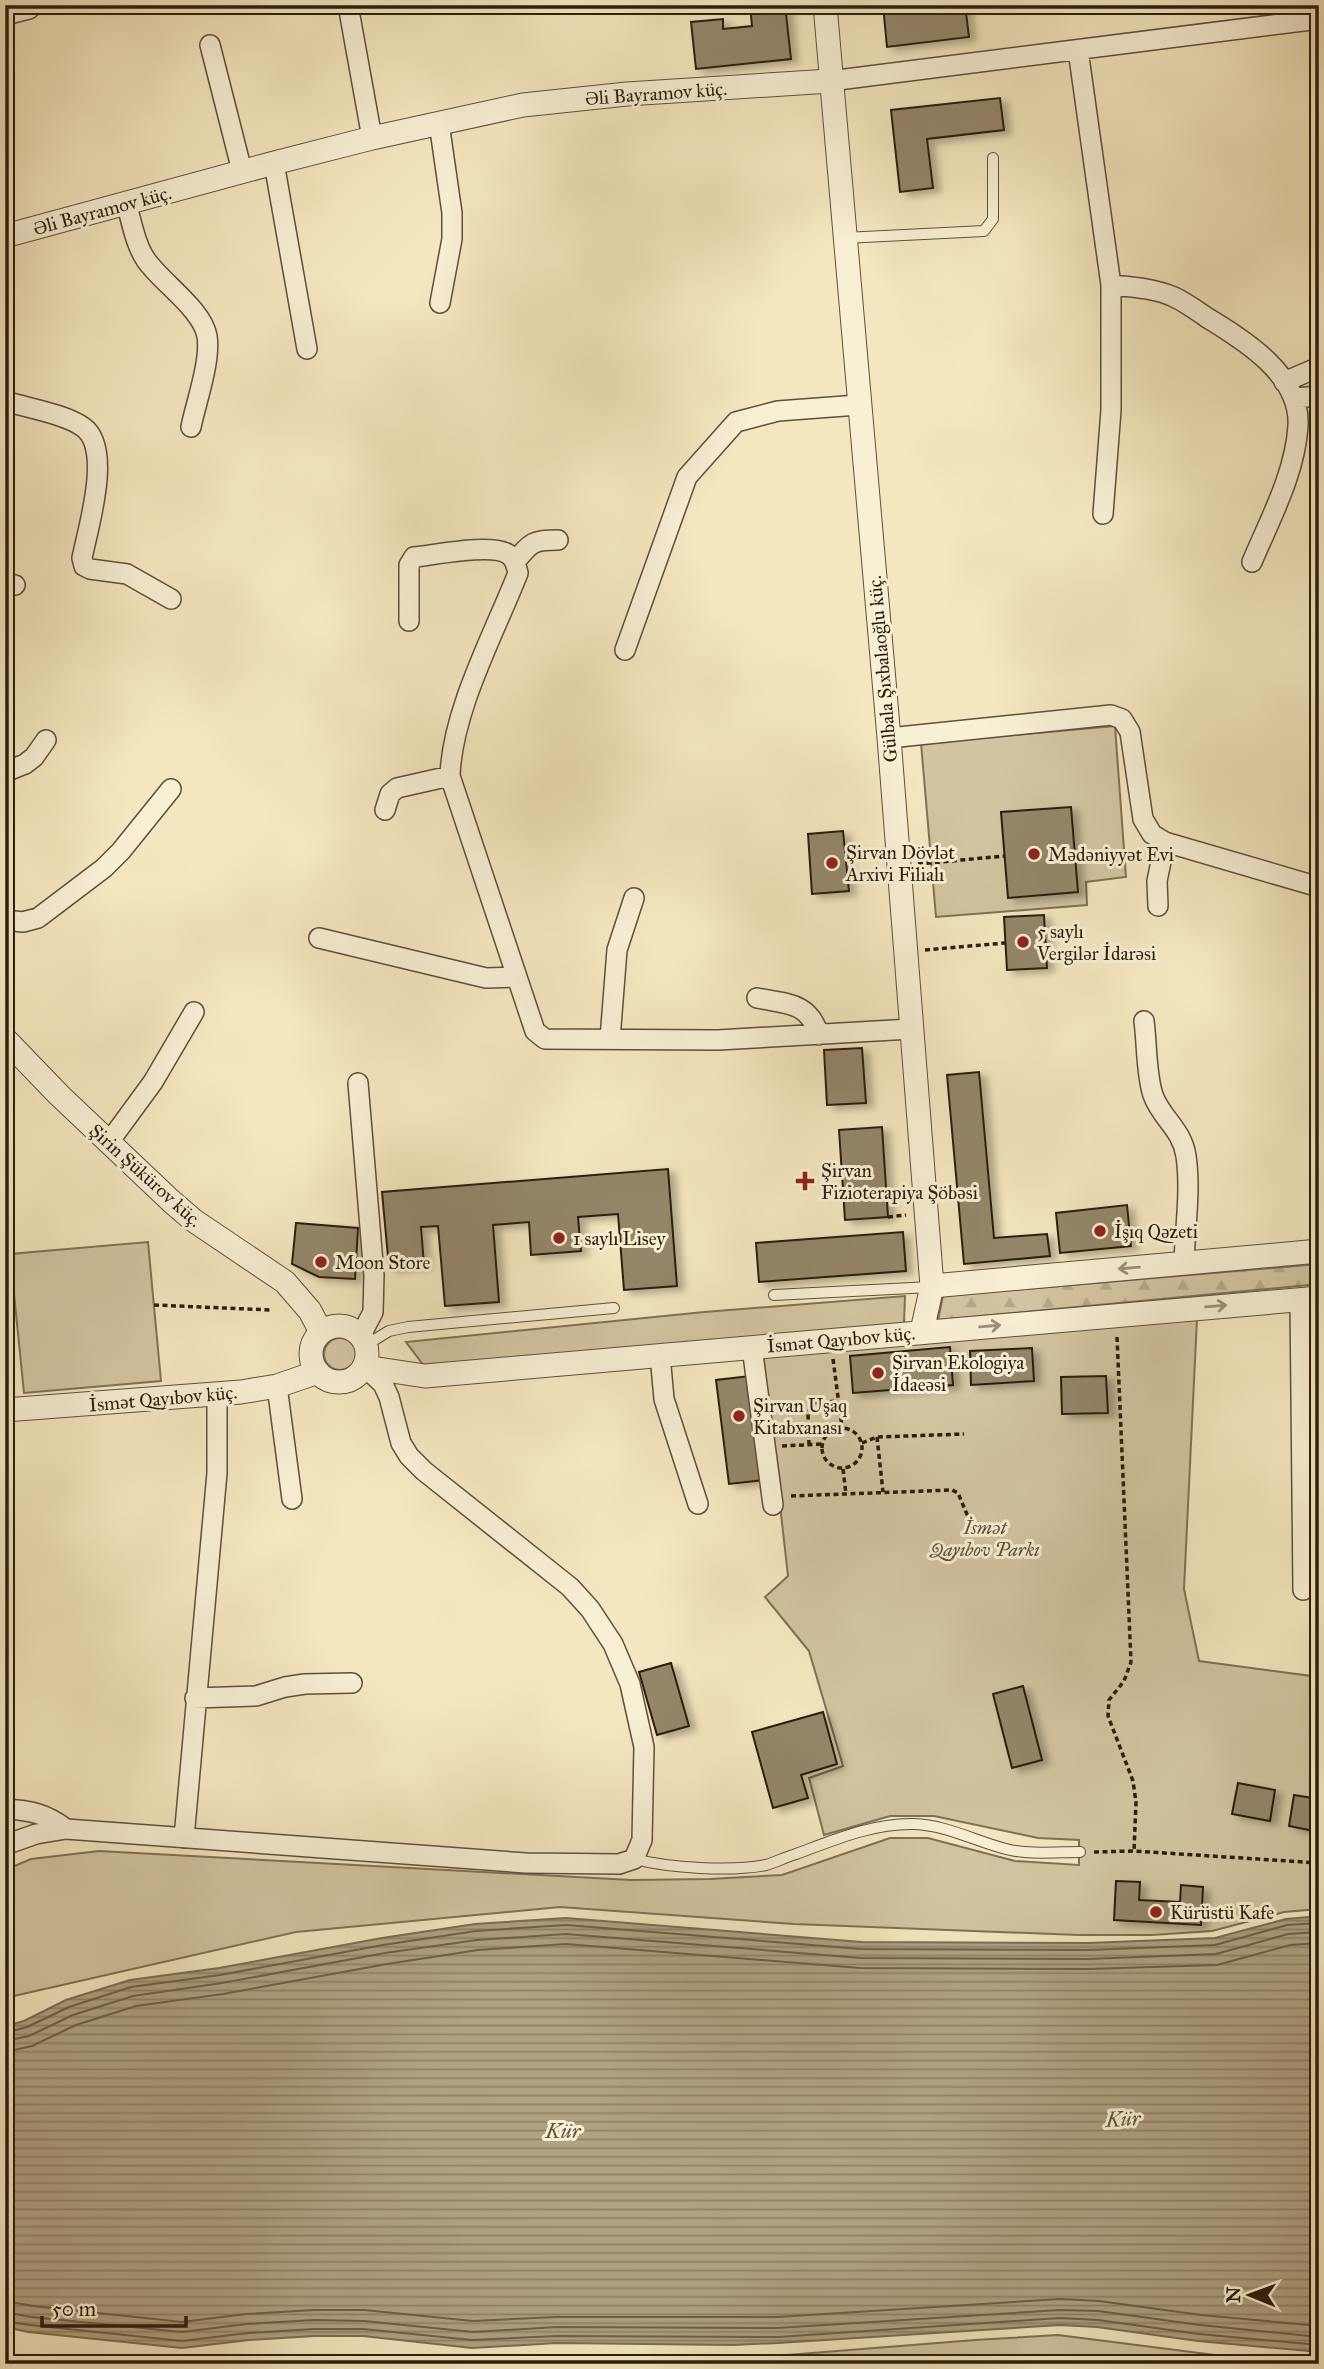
<svg xmlns="http://www.w3.org/2000/svg" width="1324" height="2369" viewBox="0 0 1324 2369" font-family="'IM FELL Great Primer',serif">
  <style>
    .green { fill: #d2c5a1; stroke: #7e7157; stroke-width: 2 }
    .forest { fill: url(#forest-firs); stroke: #7e7157; stroke-width: 2 }
    .water { fill: url(#water-rules); stroke: #7b6d53; stroke-width: 2 }
    .lines { fill: none; stroke-linecap: round; stroke-linejoin: round }
    .shore { stroke: #6e6048; stroke-width: 2 }
    .building { fill: #94866a; stroke: #2b1d0d; stroke-width: 2; filter: url(#shadow) }
    .service-casing { stroke: #5d503a; stroke-width: 12 }
    .minor-casing { stroke: #5d503a; stroke-width: 22 }
    .tertiary-casing { stroke: #5d503a; stroke-width: 25 }
    .path { stroke: #2b1d0d; stroke-width: 3.5; stroke-dasharray: 5 3.5; stroke-linecap: butt }
    .service { stroke: #f8efd5; stroke-width: 10 }
    .minor { stroke: #f8efd5; stroke-width: 19 }
    .tertiary { stroke: #f8efd5; stroke-width: 23 }
    .oneway { stroke: #9c907b }
    .poi-dot { fill: #8f2418; stroke: #f8efd5; stroke-width: 2.5 }
    .labels { text-anchor: middle; stroke-width: 6; stroke-linejoin: round; paint-order: stroke }
    .street-label { font-size: 19px; fill: #2b1d0d; stroke: #f8efd5 }
    .poi-label { font-size: 19px; fill: #2b1d0d; stroke: #f8efd5; text-anchor: start }
    .park-label { font-size: 19px; font-style: italic; fill: #5d4f39; stroke: #f8efd5 }
    .water-label { font-size: 21px; font-style: italic; fill: #60523c; stroke: #f8efd5 }
  </style>
  <defs>
    <pattern id="forest-firs" width="22" height="20" patternUnits="userSpaceOnUse" patternTransform="scale(1.75)"><rect width="22" height="20" fill="#d2c5a1"/><path d="M5 1l3.5 6h-7zM16 11l3.5 6h-7z" fill="#b4a989"/></pattern>
    <pattern id="water-rules" width="6" height="5" patternUnits="userSpaceOnUse" patternTransform="scale(1.75)"><rect width="6" height="5" fill="#b0a282"/><path d="M0 2.5h6" fill="none" stroke="#8f8369"/></pattern>
    <filter id="shadow"><feDropShadow dx="7" dy="4" stdDeviation="3.5" flood-color="#0004"/></filter>
  </defs>
  <rect width="100%" height="100%" fill="#f4e7bf"/>
  <filter id="stains"><feTurbulence type="fractalNoise" baseFrequency=".00286" numOctaves="4"/><feColorMatrix values="0 0 0 0 .2 0 0 0 0 .09 0 0 0 0 .02 0 0 0 .5 -.17"/></filter>
  <radialGradient id="worn" r=".72"><stop offset=".6" stop-color="#630" stop-opacity="0"/><stop offset="1" stop-color="#630" stop-opacity=".3"/></radialGradient>
  <!-- green -->
  <path class="green" d="M1115,726L1126,877L1086,882L1087,905L936,917L921,743Z
    M148,1242L161,1381L24,1393L10,1254Z
    M905,1296L904,1324L424,1366L406,1342L704,1312Z
    M1197,1319L1184,1589L1199,1661L1319,1677V1745L1311,1779L1319,1781V1909L1284,1912L1212,1931L1152,1935H1078L794,1924L560,1907L296,1932L5,1998V1870L31,1859L99,1851L631,1880L710,1879L782,1875L890,1838H928L1015,1861L1079,1865V1840L1038,1838L934,1816H890L824,1835L809,1778L843,1766L809,1651L765,1597L788,1576L763,1354Z
    M324 1354a16 16 0 1 1 32 0a16 16 0 1 1-32 0Z
    M1058,2335L1285,2364H366L424,2356L787,2355L975,2340Z"/>
  <!-- forest -->
  <path class="forest" d="M1319,1264V1284L938,1320L943,1296Z"/>
  <!-- water -->
  <path class="water" d="M1319,1916V2352L1198,2341L1097,2327L1060,2325L778,2343L733,2345L557,2343L472,2348L363,2336H314L249,2340L182,2348L28,2332L5,2327V2026L24,2021L66,2000L130,1980L219,1968L382,1938L475,1924L566,1918L862,1942L1088,1943L1215,1938L1286,1919Z"/>
  <g class="lines">
    <!-- shore -->
    <path class="shore" d="M5,2033L27,2027L69,2007L131,1987L220,1975L383,1945L476,1931L566,1925L861,1949L1088,1950L1215,1945L1287,1925L1319,1923
      M5,2041L29,2036L73,2015L133,1996L222,1983L385,1953L477,1940L566,1934L861,1958L1088,1959L1216,1954L1288,1934L1319,1932
      M5,2052L32,2046L76,2025L136,2006L223,1994L387,1964L478,1950L566,1944L860,1968L1088,1969L1217,1965L1290,1945L1319,1943
      M5,2301L33,2306L182,2322L246,2314L314,2310H364L473,2321L556,2317H777L1060,2299L1099,2301L1201,2315L1319,2326
      M5,2312L31,2317L182,2332L247,2324L314,2320L364,2321L473,2332L557,2327L777,2328L1060,2310L1098,2311L1200,2325L1319,2337
      M5,2321L30,2325L182,2341L248,2333L314,2329H363L472,2340L557,2336L778,2337L1060,2318L1098,2320L1199,2334L1319,2345"/>
  </g>
  <!-- building -->
  <path class="building" d="M750,5H785L791,59L696,69L691,22L723,19V29L752,26Z
    M883,5H915V10L965,5L969,37L887,47Z
    M1000,98L1004,130L927,139L933,188L900,192L891,110Z
    M1071,807L1078,892L1008,898L1001,812Z
    M843,831L849,891L812,894L808,834Z
    M1044,915L1047,968L1007,970L1004,917Z
    M862,1048L866,1103L827,1105L824,1050Z
    M979,1072L994,1238L1047,1234L1050,1256L964,1264L947,1075Z
    M882,1127L888,1217L845,1220L839,1130Z
    M668,1169L677,1286L624,1290L618,1214L578,1217L581,1251L531,1255L529,1222L493,1225L499,1302L445,1306L438,1226L421,1227L424,1265L389,1268L382,1192Z
    M1127,1205L1131,1246L1060,1253L1056,1213Z
    M296,1223L358,1228L355,1279L319,1277L292,1264Z
    M903,1232L906,1271L759,1282L756,1243Z
    M950,1347L953,1385L853,1393L850,1356Z
    M1032,1348L1034,1381L971,1385L970,1351Z
    M750,1376L764,1480L729,1484L716,1380Z
    M1106,1376L1108,1413L1062,1414L1061,1377Z
    M671,1663L689,1726L657,1735L639,1672Z
    M1023,1686L1042,1760L1012,1768L993,1694Z
    M823,1712L837,1764L801,1775L808,1798L773,1808L752,1732Z
    M1238,1783L1275,1790L1270,1821L1232,1814Z
    M1294,1795L1319,1799V1832L1289,1826Z
    M1116,1881L1140,1882L1139,1900L1180,1902L1181,1885L1203,1887L1201,1925L1114,1920Z"/>
  <g class="lines">
    <defs>
      <path id="service" d="M844,238L984,231L993,219V158
        M774,1295L931,1287
        M366,1345L389,1331L408,1327L614,1308
        M634,1859C670,1868 730,1872 766,1865C776,1862 786,1857 796,1854C834,1840 873,1823 914,1824C946,1825 975,1841 1006,1849C1029,1855 1056,1852 1080,1852"/>
      <path id="minor" d="M348,5L372,138
        M5,15L29,9L33,5
        M210,45L242,171
        M1078,50L1111,285V410L1103,514
        M830,81L1319,19
        M439,123L452,213V239L440,303
        M274,163L307,349
        M126,203C132,222 135,244 146,260C162,283 202,309 207,336C211,361 196,402 191,427
        M1111,285C1132,287 1154,288 1174,297C1185,302 1196,310 1206,317C1244,340 1301,375 1298,426C1295,474 1270,519 1252,562
        M1284,382L1319,367
        M1294,398L1319,396
        M5,401C27,408 65,414 83,427C113,448 88,528 82,558L84,566L90,569L127,574L171,599
        M515,562C531,542 533,540 558,540
        M5,583L15,585
        M409,621V565L414,557C435,555 491,543 508,554C515,559 516,565 518,573C494,634 452,711 450,776L535,1031L545,1039L718,1040L911,1029
        M625,650L687,477L736,422L778,411L858,405
        M889,738L1111,715L1122,719L1130,732L1143,819L1152,834L1165,842L1319,887
        M5,772L25,764L34,757L46,740
        M385,810L390,794L397,788L450,776
        M1158,906L1157,881L1165,842
        M5,920L23,922L38,918L104,868L121,851L171,789
        M319,938L486,978L517,977
        M757,998C787,1004 809,1002 819,1035
        M1144,1021C1147,1043 1146,1074 1153,1095C1161,1118 1182,1129 1186,1156C1191,1190 1185,1228 1184,1263
        M610,1039L617,950L634,898
        M358,1083L374,1275L373,1312L361,1335
        M109,1142L153,1082L194,1012
        M1300,1299L1303,1590
        M752,1347L773,1505
        M660,1355L664,1399L698,1504
        M277,1386L292,1499
        M195,1698L256,1696L285,1687L305,1684L352,1683
        M5,1809C30,1810 47,1814 66,1829
        M184,1838L217,1473V1394
        M5,1845L36,1834L66,1829L526,1863L619,1864L634,1859L642,1840L644,1747L630,1684L613,1644L590,1609L570,1587L424,1471L409,1456L401,1443L389,1397L383,1384L365,1367"/>
      <path id="tertiary" d="M825,5L889,738L932,1286L922,1331
        M5,236L274,163L372,138L523,105L627,94L830,81
        M5,1039L59,1095L171,1201L193,1220L285,1282L310,1311L321,1332
        M932,1286L1319,1251
        M311 1354a28 28 0 1 1 56 0a28 28 0 1 1-56 0Z
        M365,1367L425,1376L1319,1298
        M5,1410L241,1392L277,1386L318,1372"/>
    </defs>
    <!-- service casing -->
    <use href="#service" class="service-casing"/>
    <!-- minor casing -->
    <use href="#minor" class="minor-casing"/>
    <!-- tertiary casing -->
    <use href="#tertiary" class="tertiary-casing"/>
    <!-- path -->
    <path class="path" d="M846,861L879,858
      M918,864L1005,856
      M925,950L1005,943
      M888,1217L906,1215
      M154,1305L271,1310
      M1117,1337L1131,1662L1124,1681L1109,1700L1108,1716L1133,1781L1136,1802L1134,1851
      M833,1359L842,1427
      M822 1448a20 20 0 1 1 40 0a20 20 0 1 1-40 0Z
      M877,1437L883,1492
      M862,1443L877,1437L964,1434
      M809,1445L808,1413L813,1403L838,1401
      M782,1446L822,1444
      M843,1469L846,1494
      M791,1496L952,1490L958,1493L971,1524
      M1094,1852L1134,1851L1319,1863"/>
    <!-- service -->
    <use href="#service" class="service"/>
    <!-- minor -->
    <use href="#minor" class="minor"/>
    <!-- tertiary -->
    <use href="#tertiary" class="tertiary"/>
  </g>
  <!-- one-way arrows -->
  <defs><path id="oneway-shaft" d="M-6 0H5M1.5-3L5.5 0L1.5 3" fill="none" stroke-width="1.6" stroke-linecap="round" stroke-linejoin="round" transform="scale(1.75)"/></defs>
  <g class="oneway">
    <use href="#oneway-shaft" transform="translate(1129 1268) rotate(175)"/>
    <use href="#oneway-shaft" transform="translate(1216 1306) rotate(-5)"/>
    <use href="#oneway-shaft" transform="translate(990 1326) rotate(-5)"/>
  </g>
  <!-- markers -->
  <g class="poi-dot">
    <circle cx="1034" cy="854" r="7"/>
    <circle cx="832" cy="863" r="7"/>
    <circle cx="1023" cy="942" r="7"/>
    <path d="M801.5 1170.5h7v7h7v7h-7v7h-7v-7h-7v-7h7z"/>
    <circle cx="1100" cy="1231" r="7"/>
    <circle cx="559" cy="1238" r="7"/>
    <circle cx="321" cy="1262" r="7"/>
    <circle cx="878" cy="1373" r="7"/>
    <circle cx="739" cy="1416" r="7"/>
    <circle cx="1156" cy="1912" r="7"/>
  </g>
  <g class="labels">
    <!-- street labels -->
    <g class="street-label">
      <text transform="translate(656 93) rotate(-4)" y="7">Əli Bayramov küç.</text>
      <text transform="translate(102 210) rotate(-15)" y="7">Əli Bayramov küç.</text>
      <text transform="translate(882 669) rotate(-95)" y="7">Gülbala Şıxbalaoğlu küç.</text>
      <text transform="translate(146 1175) rotate(42)" y="7">Şirin Şükürov küç.</text>
      <text transform="translate(841 1339) rotate(-5)" y="7">İsmət Qayıbov küç.</text>
      <text transform="translate(163 1398) rotate(-5)" y="7">İsmət Qayıbov küç.</text>
    </g>
    <!-- poi labels -->
    <g class="poi-label">
      <text x="846" y="859">Şirvan Dövlət<tspan x="846" dy="22">Arxivi Filialı</tspan></text>
      <text x="1048" y="861">Mədəniyyət Evi</text>
      <text x="1037" y="938">5 saylı<tspan x="1037" dy="22">Vergilər İdarəsi</tspan></text>
      <text x="821" y="1177">Şirvan<tspan x="821" dy="22">Fizioterapiya Şöbəsi</tspan></text>
      <text x="1114" y="1238">İşıq Qəzeti</text>
      <text x="573" y="1245">1 saylı Lisey</text>
      <text x="335" y="1269">Moon Store</text>
      <text x="892" y="1369">Şirvan Ekologiya<tspan x="892" dy="22">İdaeəsi</tspan></text>
      <text x="753" y="1412">Şirvan Uşaq<tspan x="753" dy="22">Kitabxanası</tspan></text>
      <text x="1170" y="1919">Kürüstü Kafe</text>
    </g>
    <!-- park labels -->
    <g class="park-label">
      <text x="985" y="1534">İsmət<tspan x="985" dy="22">Qayıbov Parkı</tspan></text>
    </g>
    <!-- water labels -->
    <g class="water-label">
      <text transform="translate(1123 2119) rotate(-3)" y="7">Kür</text>
      <text x="563" y="2138">Kür</text>
    </g>
  </g>
  <!-- margin -->
  <rect width="1324" height="2369" fill="none" stroke="#f4e7bf" stroke-width="28"/>
  <rect x="7" y="7" width="1310" height="2355" fill="none" stroke="#2b1d0d" stroke-width="3.5"/>
  <rect x="14" y="14" width="1296" height="2341" fill="none" stroke="#2b1d0d" stroke-width="2"/>
  <!-- north arrow -->
  <g transform="translate(1250 2295) rotate(271)" stroke="#f8efd5" stroke-width="5" paint-order="stroke">
  <path d="M0-5L12 26L0 18L-12 26Z" fill="#2b1d0d"/>
  <text y="-10" font-size="19" font-weight="bold" text-anchor="middle" fill="#2b1d0d">N</text>
  </g>
  <!-- scale -->
  <path d="M42 2316v10h144v-10" fill="none" stroke="#2b1d0d" stroke-width="3.5"/>
  <text x="52" y="2316" font-size="21" fill="#2b1d0d" stroke="#f8efd5" stroke-width="5" paint-order="stroke">50 m</text>
  <rect width="100%" height="100%" filter="url(#stains)"/>
  <rect width="100%" height="100%" fill="url(#worn)"/>
</svg>
